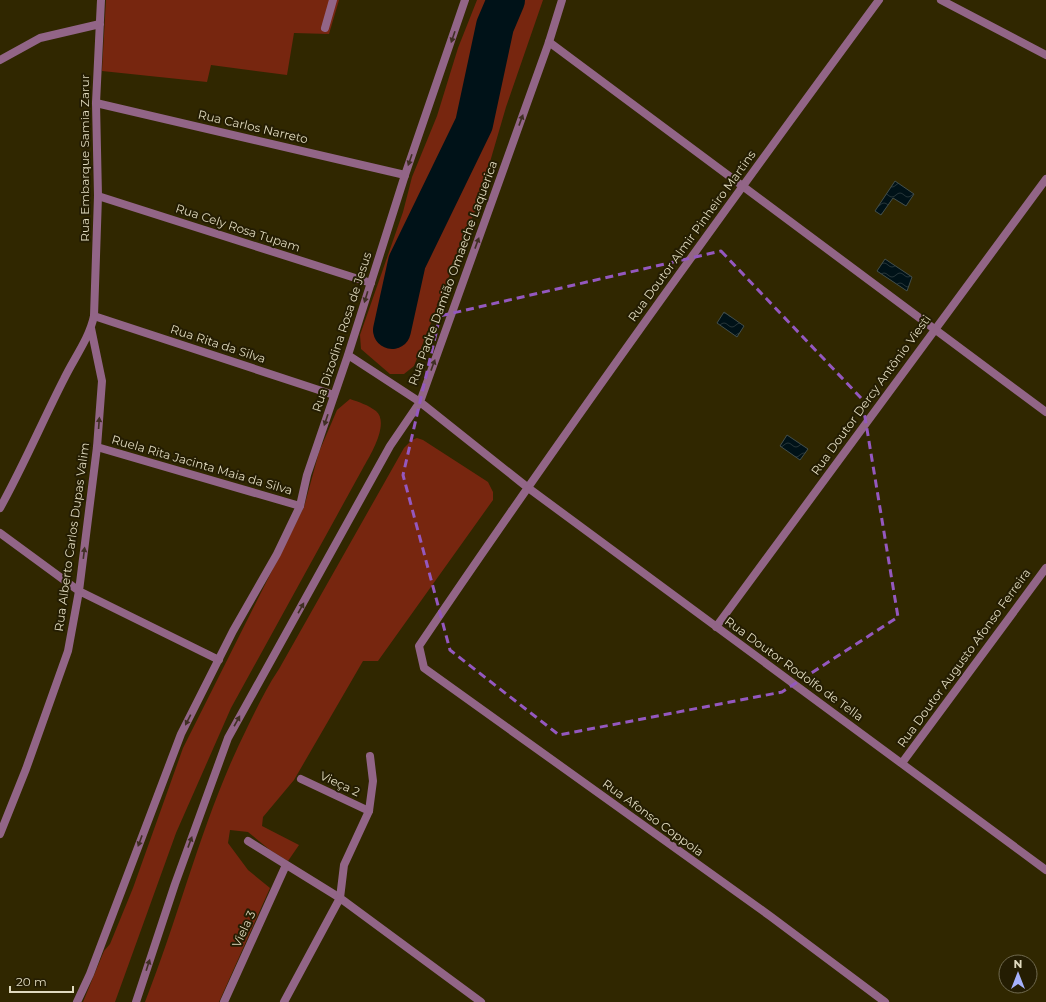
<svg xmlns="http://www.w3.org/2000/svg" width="1046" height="1002" viewBox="0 0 1046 1002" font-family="Montserrat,sans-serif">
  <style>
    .green { fill: #77260f }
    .water { fill: url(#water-waves); stroke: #434e4a }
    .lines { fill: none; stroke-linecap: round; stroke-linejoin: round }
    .river { stroke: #001218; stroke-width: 38 }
    .service { stroke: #926587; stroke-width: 8 }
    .minor { stroke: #926587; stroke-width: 8 }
    .tertiary { stroke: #926587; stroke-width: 8 }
    .oneway { fill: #402f23 }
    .marked { fill: none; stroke: #9458bf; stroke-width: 3; stroke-dasharray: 8 5; stroke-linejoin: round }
    .labels { text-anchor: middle; stroke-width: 4; stroke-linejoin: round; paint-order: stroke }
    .street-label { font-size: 12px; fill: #e0dabf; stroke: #241d02 }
  </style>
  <defs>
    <pattern id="water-waves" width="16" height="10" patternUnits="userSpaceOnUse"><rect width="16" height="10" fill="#001218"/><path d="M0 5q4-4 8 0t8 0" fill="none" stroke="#253438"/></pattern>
  </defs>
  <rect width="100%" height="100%" fill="#302700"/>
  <!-- green -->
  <path class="green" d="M106,0H339L329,34L294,33L287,75L211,65L207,82L102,71Z
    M477,0H543L506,107L478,203L414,366L404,374H390L361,349L360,335L403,212L412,177L437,116L458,48Z
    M350,399C359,402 368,405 376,411C390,423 370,456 363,468L231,708L176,833L115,1002H83L104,951L110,944L133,888L183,748L304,507L319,452L337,410Z
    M417,438L423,440L488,482L493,492V500L378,661H363L294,780L263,817L262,826L299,845L288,861L270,850L248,832L230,830L228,843L248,870L270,888L219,1002H145C181,911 203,816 247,728C257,708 266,688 279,669L404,448L412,440Z"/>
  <!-- water -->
  <path class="water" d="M895,181L914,194L906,206L893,198L881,215L875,211Z
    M885,259L912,277L907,291L877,271Z
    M724,312L744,326L737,337L717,323Z
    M787,435L808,449L800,460L780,446Z"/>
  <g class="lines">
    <!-- river -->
    <path class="river" d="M392,330L407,262L474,124L495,26L506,0"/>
    <!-- service -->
    <path class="service" d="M549,42L1046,412
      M96,103L405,175
      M98,196L371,283
      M94,316L334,395
      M97,447L300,506
      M301,779L369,811
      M248,841L340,898
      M224,1002L286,865"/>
    <!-- minor -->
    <path class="minor" d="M879,0C722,213 567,427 419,646L424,668L770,916L885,1002
      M325,28L333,0
      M0,60L40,38L100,24
      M348,355L420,402L527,487L1046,870
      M0,508C23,467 42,422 64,379C74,358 89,339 94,316L98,196L96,103L101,0
      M0,533L79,591L219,660
      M716,627L1046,179
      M902,763L1046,568
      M0,834L26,769L68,651L79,591L97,447L102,381L91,328
      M340,898L481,1002
      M77,1002L90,974L181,734L233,631L277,554L300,506L307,475L348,355L405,175L465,0
      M136,1002L175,884L228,738L390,446L420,402L549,42L562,0
      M284,1002L340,898L344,865L369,811L373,781L370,756"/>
    <!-- tertiary -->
    <path class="tertiary" d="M941,0L1046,55"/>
  </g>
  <!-- one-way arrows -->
  <defs><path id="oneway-solid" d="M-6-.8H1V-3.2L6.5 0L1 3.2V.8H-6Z"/></defs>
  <g class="oneway">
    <use href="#oneway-solid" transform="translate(453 37) rotate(109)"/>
    <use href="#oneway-solid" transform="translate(521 120) rotate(-70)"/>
    <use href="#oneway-solid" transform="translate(410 160) rotate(109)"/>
    <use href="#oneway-solid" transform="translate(477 243) rotate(-70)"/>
    <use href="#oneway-solid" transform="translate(366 297) rotate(107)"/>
    <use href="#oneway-solid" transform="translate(433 365) rotate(-70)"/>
    <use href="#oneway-solid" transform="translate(326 420) rotate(109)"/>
    <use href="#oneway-solid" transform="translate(99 423) rotate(-86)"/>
    <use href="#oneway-solid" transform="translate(84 553) rotate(-83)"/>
    <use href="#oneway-solid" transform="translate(301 608) rotate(-61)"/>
    <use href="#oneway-solid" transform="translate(188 720) rotate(117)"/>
    <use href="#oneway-solid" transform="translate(237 721) rotate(-61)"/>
    <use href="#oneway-solid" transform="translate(140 841) rotate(110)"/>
    <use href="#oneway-solid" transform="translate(190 842) rotate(-70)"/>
    <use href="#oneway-solid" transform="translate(148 965) rotate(-72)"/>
  </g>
  <!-- marked area -->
  <path class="marked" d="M721,251L862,399L898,617L782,692L559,735L450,650L403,475L440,316Z"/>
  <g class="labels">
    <!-- street labels -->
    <g class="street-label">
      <text transform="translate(253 127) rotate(13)" y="4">Rua Carlos Narreto</text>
      <text transform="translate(85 158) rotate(-90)" y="4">Rua Embarque Samia Zarur</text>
      <text transform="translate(238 228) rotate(18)" y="4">Rua Cely Rosa Tupam</text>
      <text transform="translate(692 236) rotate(-54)" y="4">Rua Doutor Almir Pinheiro Martins</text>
      <text transform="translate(453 273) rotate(-70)" y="4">Rua Padre Damião Omaeche Laquerica</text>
      <text transform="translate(342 332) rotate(-72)" y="4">Rua Dizodina Rosa de Jesus</text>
      <text transform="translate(218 344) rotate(18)" y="4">Rua Rita da Silva</text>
      <text transform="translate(871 395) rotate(-54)" y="4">Rua Doutor Dercy Antônio Viesti</text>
      <text transform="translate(202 465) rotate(16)" y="4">Ruela Rita Jacinta Maia da Silva</text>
      <text transform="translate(72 537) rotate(-82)" y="4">Rua Alberto Carlos Dupas Valim</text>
      <text transform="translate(964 658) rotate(-54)" y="4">Rua Doutor Augusto Afonso Ferreira</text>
      <text transform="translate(794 669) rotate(36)" y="4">Rua Doutor Rodolfo de Tella</text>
      <text transform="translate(340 784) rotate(25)" y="4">Vieça 2</text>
      <text transform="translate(653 818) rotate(36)" y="4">Rua Afonso Coppola</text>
      <text transform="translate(244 929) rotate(-65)" y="4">Viela 3</text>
    </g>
  </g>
  <!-- north arrow -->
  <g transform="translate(1018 974)"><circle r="19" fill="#241d02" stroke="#6f694e"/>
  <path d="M0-3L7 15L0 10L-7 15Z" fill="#a5b1fc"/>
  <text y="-6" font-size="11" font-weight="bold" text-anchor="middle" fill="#e0dabf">N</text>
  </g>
  <!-- scale -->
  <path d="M10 986v6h63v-6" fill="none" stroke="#e0dabf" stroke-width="2"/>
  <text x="16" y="986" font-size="12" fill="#e0dabf" stroke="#241d02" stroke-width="3" paint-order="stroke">20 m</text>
</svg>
